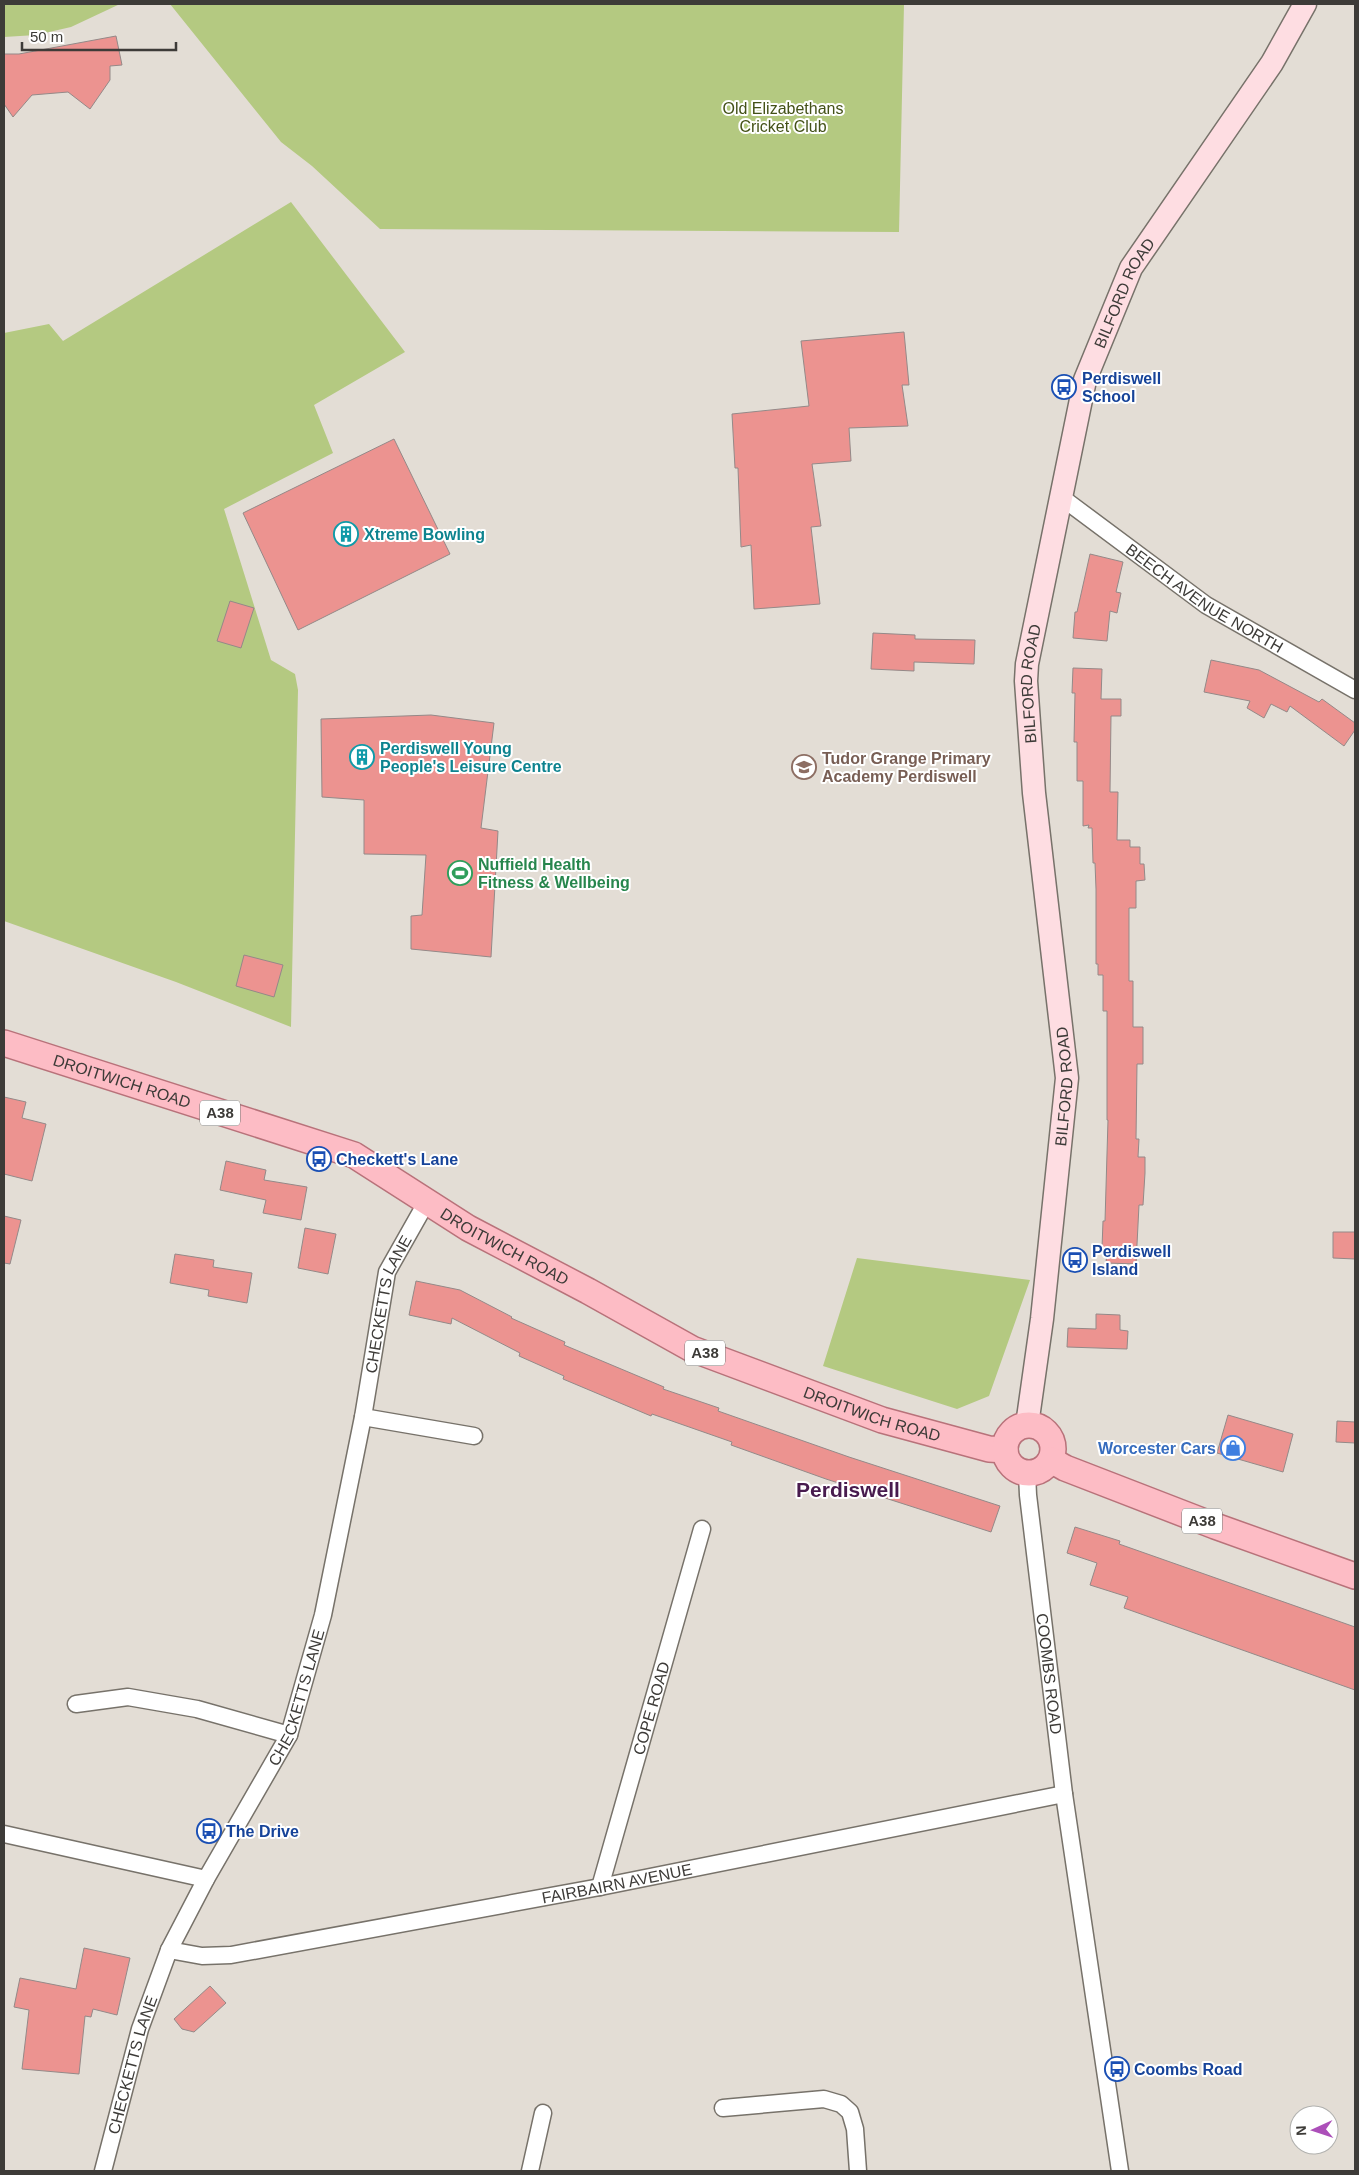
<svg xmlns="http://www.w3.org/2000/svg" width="1359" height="2175" viewBox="0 0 1359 2175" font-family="Arial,sans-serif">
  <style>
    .green { fill: #b4c981 }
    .building { fill: #ec9390; stroke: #948988 }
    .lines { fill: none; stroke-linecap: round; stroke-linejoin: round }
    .street-casing { stroke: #77726a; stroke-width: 19 }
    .secondary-casing { stroke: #77726a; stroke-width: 25 }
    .primary-casing { stroke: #b8727a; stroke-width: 28 }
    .street { stroke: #fff; stroke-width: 16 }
    .secondary { stroke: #fedde2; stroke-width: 22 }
    .primary { stroke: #fdbcc5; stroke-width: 25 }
    .labels { text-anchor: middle; stroke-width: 4; stroke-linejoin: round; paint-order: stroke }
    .shield { fill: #fff; stroke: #777674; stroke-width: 1 }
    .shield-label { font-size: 15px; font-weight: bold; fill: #3d3b38 }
    .park-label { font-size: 16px; fill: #435117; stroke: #fff }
    .street-label { font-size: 16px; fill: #3d3b38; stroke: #fff }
    .transit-label { font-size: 16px; font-weight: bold; fill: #164399; stroke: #fff; text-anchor: start }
    .culture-label { font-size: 16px; font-weight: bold; fill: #0d838f; stroke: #fff; text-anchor: start }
    .education-label { font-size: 16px; font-weight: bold; fill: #785e54; stroke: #fff; text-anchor: start }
    .leisure-label { font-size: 16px; font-weight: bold; fill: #27864d; stroke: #fff; text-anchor: start }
    .shop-label { font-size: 16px; font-weight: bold; fill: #366cbe; stroke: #fff; text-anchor: end }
    .district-label { font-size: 21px; font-weight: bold; fill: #481b4e; stroke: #fff }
  </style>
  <rect width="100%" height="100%" fill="#e3ddd5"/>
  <!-- green -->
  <path class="green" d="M4,4H120L71,27L36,35L4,37Z
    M170,4H904L899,232L380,229L312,166L281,142Z
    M291,202L405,352L314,405L333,453L224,509L271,660L295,674L298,690L291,1027L176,982L4,921V333L49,324L63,341Z
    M857,1258L1030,1280L989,1396L957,1409L823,1366Z"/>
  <!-- building -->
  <path class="building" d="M116,36L122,65L110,66V80L90,109L68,92L32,95L13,117L4,104V54H19Z
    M904,332L909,385H902L908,426L849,428L851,461L812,464L821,526L811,527L820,604L754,609L751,545L741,547L738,468H735L732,414L809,406L801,341Z
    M394,439L450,554L298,630L243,513Z
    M1090,554L1123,562L1116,592L1121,593L1117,613L1110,611L1107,641L1073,638L1075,612H1077Z
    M230,601L254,608L241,648L217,641Z
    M873,633L915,635V639L975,640L974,664L914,662V671L871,669Z
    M1211,660L1259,670L1319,702L1322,699L1355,723V730L1344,746L1290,706L1287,712L1271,704L1264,718L1247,708L1250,701L1204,692Z
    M1073,668L1102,669L1101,699H1121V716H1111L1110,792H1118L1117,840H1130V847H1140V864H1144L1145,880L1136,881V908H1129V981H1133V1027H1143V1064H1137L1136,1139H1139L1138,1157H1145V1173L1143,1205H1139L1136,1264L1106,1263L1107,1248H1102L1103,1221H1105L1108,1120H1107V1011H1103V975H1098V964H1096V889L1095,863H1093L1092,828H1088L1089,825L1083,826V781H1077V742H1074L1075,693H1072Z
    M431,715L494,723L481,828L498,831L491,957L411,949V916L422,915L426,855L364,854V800L322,797L321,719Z
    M244,955L283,965L274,997L236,986Z
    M4,1097L26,1102L22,1118L46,1124L32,1181L4,1174Z
    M226,1161L266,1170L264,1180L307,1187L301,1220L263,1213L266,1200L220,1190Z
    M4,1216L21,1220L10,1264L4,1263Z
    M305,1228L336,1234L328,1274L298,1268Z
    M1333,1232H1355V1259L1333,1258Z
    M175,1254L214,1260L213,1267L252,1273L247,1303L208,1296L209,1290L170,1283Z
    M416,1281L460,1290L512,1317L511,1318L565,1342L564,1345L664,1387L663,1389L719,1408L718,1411L849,1457L1000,1506L991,1532L826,1479L731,1445L732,1442L652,1414L651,1416L563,1379L564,1376L519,1356L520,1353L452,1318L451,1324L409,1315Z
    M1096,1314L1120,1315V1330L1128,1331L1127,1349L1067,1347L1068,1328L1096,1329Z
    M1228,1415L1293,1434L1283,1472L1217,1453Z
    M1337,1421L1355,1422V1443L1336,1442Z
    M1075,1527L1120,1541L1119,1544L1355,1627V1690L1124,1608L1128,1597L1090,1585L1097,1563L1067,1553Z
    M84,1948L130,1958L117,2015L93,2009L91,2017L85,2016L79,2074L22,2069L29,2010L14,2007L20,1978L76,1989Z
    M210,1986L226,2003L194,2032L182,2029L174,2019Z"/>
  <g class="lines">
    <defs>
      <g id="street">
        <path id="s1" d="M1061,497L1206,605L1355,690"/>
        <path d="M363,1417L474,1436"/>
        <path id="s2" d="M1027,1473L1028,1495L1064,1794L1120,2171"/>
        <path d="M76,1704L128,1697L197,1709L289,1735"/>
        <path d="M4,1834L206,1879"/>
        <path id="s3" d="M600,1887L702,1529"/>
        <path id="s4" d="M169,1950L202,1956L231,1955L600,1887L1064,1794"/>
        <path d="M723,2108L824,2099L841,2104L850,2112L855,2129L858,2171"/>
        <path id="s5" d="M103,2171L140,2029L169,1950L206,1879L289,1735L323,1615L363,1417L387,1272L426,1203"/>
        <path d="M530,2171L543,2113"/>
      </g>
      <g id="secondary">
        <path id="s6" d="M1027,1425L1042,1319L1067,1078L1034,793L1026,681L1027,664L1085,380L1131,268L1272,63L1305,4"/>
      </g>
      <g id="primary">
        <path id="s7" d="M4,1043L354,1155L468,1228L588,1291L692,1349L882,1420L989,1449L1005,1450"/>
        <circle cx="1029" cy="1449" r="24"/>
        <path d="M1051,1460L1065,1468L1215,1526L1355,1576"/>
      </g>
    </defs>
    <!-- street casing -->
    <use href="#street" class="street-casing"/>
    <!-- secondary casing -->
    <use href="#secondary" class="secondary-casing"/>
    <!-- primary casing -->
    <use href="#primary" class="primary-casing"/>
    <!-- street -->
    <use href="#street" class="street"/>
    <!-- secondary -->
    <use href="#secondary" class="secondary"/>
    <!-- primary -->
    <use href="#primary" class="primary"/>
  </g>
  <!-- icons -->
  <defs>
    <symbol id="bus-ring" viewBox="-11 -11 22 22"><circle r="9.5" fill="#fff" stroke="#1a4fb4" stroke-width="1.5"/><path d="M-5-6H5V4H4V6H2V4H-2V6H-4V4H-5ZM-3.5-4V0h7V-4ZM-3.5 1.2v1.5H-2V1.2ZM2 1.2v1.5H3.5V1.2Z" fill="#1a4fb4"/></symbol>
    <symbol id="building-ring" viewBox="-11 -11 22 22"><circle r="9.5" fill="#fff" stroke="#0f9aa8" stroke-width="1.5"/><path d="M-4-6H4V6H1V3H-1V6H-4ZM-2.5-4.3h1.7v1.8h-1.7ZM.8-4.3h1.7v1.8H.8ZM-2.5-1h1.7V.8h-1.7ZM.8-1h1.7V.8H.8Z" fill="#0f9aa8"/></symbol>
    <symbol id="school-ring" viewBox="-11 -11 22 22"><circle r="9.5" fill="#fff" stroke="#8d6e63" stroke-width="1.5"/><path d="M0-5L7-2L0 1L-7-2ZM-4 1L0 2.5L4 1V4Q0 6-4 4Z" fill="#8d6e63"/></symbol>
    <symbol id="stadium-ring" viewBox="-11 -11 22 22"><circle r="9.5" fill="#fff" stroke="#2e9e5b" stroke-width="1.5"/><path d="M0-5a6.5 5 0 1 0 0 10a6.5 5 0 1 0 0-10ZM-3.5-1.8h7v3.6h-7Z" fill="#2e9e5b"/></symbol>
    <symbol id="shop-ring" viewBox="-11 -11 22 22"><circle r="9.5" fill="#fff" stroke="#3f7fe0" stroke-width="1.5"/><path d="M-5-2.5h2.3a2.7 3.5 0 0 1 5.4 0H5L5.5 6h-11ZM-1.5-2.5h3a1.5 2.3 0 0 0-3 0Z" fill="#3f7fe0"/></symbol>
  </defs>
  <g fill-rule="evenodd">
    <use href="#bus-ring" x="1050" y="373" width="28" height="28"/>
    <use href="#building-ring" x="332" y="520" width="28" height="28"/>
    <use href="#building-ring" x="348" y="743" width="28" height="28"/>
    <use href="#school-ring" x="790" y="753" width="28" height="28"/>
    <use href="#stadium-ring" x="446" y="859" width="28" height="28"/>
    <use href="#bus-ring" x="305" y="1145" width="28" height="28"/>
    <use href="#bus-ring" x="1061" y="1246" width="28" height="28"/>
    <use href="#shop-ring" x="1219" y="1434" width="28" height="28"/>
    <use href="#bus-ring" x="195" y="1817" width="28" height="28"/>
    <use href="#bus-ring" x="1103" y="2055" width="28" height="28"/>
  </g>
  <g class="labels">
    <!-- shield labels -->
    <g class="shield">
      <rect x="200" y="1100.5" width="40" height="25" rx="4"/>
      <rect x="685" y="1340.5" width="40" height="25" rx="4"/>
      <rect x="1182" y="1508.5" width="40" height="25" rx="4"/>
    </g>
    <g class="shield-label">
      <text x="220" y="1118">A38</text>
      <text x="705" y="1358">A38</text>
      <text x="1202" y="1526">A38</text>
    </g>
    <!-- park labels -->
    <g class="park-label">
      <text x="783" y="114">Old Elizabethans<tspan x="783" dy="18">Cricket Club</tspan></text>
    </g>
    <!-- street labels -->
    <g class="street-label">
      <text dy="6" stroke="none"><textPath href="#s6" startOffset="1151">BILFORD ROAD</textPath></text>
      <text dy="6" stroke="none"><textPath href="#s1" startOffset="176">BEECH AVENUE NORTH</textPath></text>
      <text dy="6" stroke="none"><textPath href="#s6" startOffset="746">BILFORD ROAD</textPath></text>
      <text dy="6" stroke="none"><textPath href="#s7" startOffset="124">DROITWICH ROAD</textPath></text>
      <text dy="6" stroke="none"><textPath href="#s6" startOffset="341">BILFORD ROAD</textPath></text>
      <text dy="6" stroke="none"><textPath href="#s7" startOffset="544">DROITWICH ROAD</textPath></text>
      <text dy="6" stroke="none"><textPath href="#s5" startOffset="920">CHECKETTS LANE</textPath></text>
      <text dy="6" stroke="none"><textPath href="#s7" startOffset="949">DROITWICH ROAD</textPath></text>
      <text dy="6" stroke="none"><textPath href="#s2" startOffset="202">COOMBS ROAD</textPath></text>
      <text dy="6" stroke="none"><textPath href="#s5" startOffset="515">CHECKETTS LANE</textPath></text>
      <text dy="6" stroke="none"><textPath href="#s3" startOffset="186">COPE ROAD</textPath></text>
      <text dy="6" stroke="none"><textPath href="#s4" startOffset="455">FAIRBAIRN AVENUE</textPath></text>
      <text dy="6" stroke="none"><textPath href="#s5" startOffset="110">CHECKETTS LANE</textPath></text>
    </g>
    <!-- transit labels -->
    <g class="transit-label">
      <text x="1082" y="384">Perdiswell<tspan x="1082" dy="18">School</tspan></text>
      <text x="336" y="1165">Checkett's Lane</text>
      <text x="1092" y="1257">Perdiswell<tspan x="1092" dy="18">Island</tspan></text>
      <text x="226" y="1837">The Drive</text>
      <text x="1134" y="2075">Coombs Road</text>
    </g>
    <!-- culture labels -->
    <g class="culture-label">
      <text x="364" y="540">Xtreme Bowling</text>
      <text x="380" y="754">Perdiswell Young<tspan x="380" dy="18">People's Leisure Centre</tspan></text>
    </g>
    <!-- education labels -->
    <g class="education-label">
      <text x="822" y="764">Tudor Grange Primary<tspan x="822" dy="18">Academy Perdiswell</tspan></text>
    </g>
    <!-- leisure labels -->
    <g class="leisure-label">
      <text x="478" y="870">Nuffield Health<tspan x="478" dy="18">Fitness &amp; Wellbeing</tspan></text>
    </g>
    <!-- shop labels -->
    <g class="shop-label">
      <text x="1216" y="1454">Worcester Cars</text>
    </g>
    <!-- district labels -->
    <g class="district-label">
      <text x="848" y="1497">Perdiswell</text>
    </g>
  </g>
  <!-- border -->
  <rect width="1359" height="2175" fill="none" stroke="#3d3b38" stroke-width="10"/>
  <!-- north arrow -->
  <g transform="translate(1314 2130) rotate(267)"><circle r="24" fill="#ffffff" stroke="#b1b1af"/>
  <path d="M0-4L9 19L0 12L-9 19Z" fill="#ac4fb9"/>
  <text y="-8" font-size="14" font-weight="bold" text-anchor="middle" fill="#3d3b38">N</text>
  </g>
  <!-- scale -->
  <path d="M22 42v8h154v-8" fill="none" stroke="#3d3b38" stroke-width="2.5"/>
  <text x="30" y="42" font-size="15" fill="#3d3b38" stroke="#ffffff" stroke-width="4" paint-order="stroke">50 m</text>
</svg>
